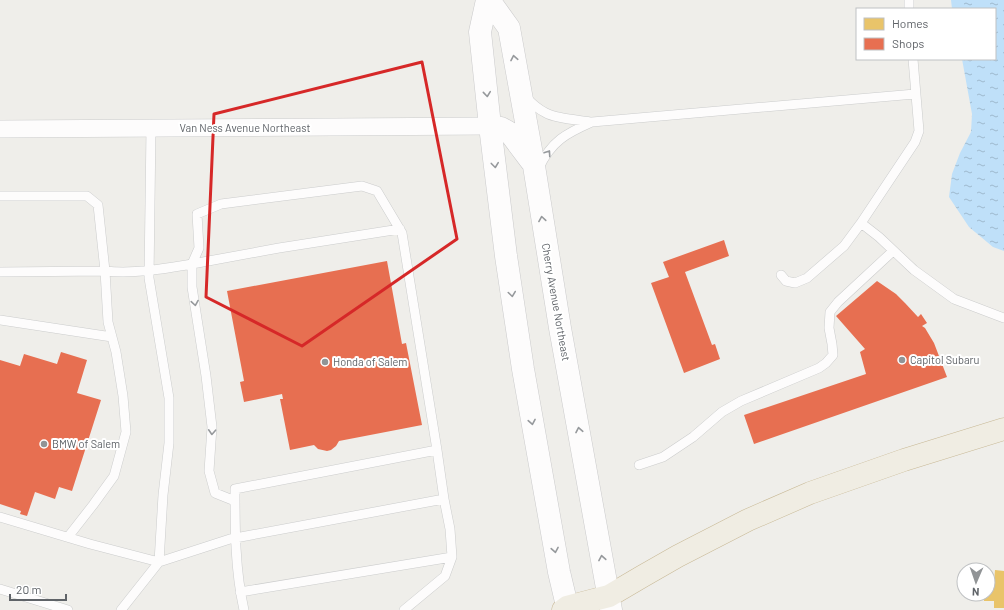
<svg xmlns="http://www.w3.org/2000/svg" width="1004" height="610" viewBox="0 0 1004 610" font-family="Barlow,sans-serif">
  <style>
    .water { fill: url(#water-ripples) }
    .homes { fill: #e9c46a }
    .shops { fill: #e76f51 }
    .lines { fill: none; stroke-linecap: round; stroke-linejoin: round }
    .lane-casing { stroke: #cbcccc; stroke-width: 10 }
    .street-casing { stroke: #cbcccc; stroke-width: 18 }
    .secondary-casing { stroke: #cacacb; stroke-width: 23 }
    .highway-casing { stroke: #c8b996; stroke-width: 23 }
    .lane { stroke: #fdfcfc; stroke-width: 9 }
    .street { stroke: #fdfcfc; stroke-width: 17 }
    .secondary { stroke: #fdfcfc; stroke-width: 22 }
    .highway { stroke: #f0ede3; stroke-width: 22 }
    .oneway { stroke: #96999c }
    .marked { fill: none; stroke: #d62828; stroke-width: 3; stroke-linejoin: round }
    .poi-dot { fill: #919496; stroke: #fff; stroke-width: 1.5 }
    .labels { text-anchor: middle; stroke-width: 4; stroke-linejoin: round; paint-order: stroke }
    .street-label { font-size: 11px; fill: #5f6368; stroke: #fff }
    .poi-label { font-size: 11px; fill: #5f6368; stroke: #fff; text-anchor: start }
  </style>
  <defs>
    <pattern id="water-ripples" width="26" height="14" patternUnits="userSpaceOnUse"><rect width="26" height="14" fill="#bfe0f9"/><path d="M2 4q2-2 4 0t4 0M15 11q2-2 4 0t4 0" fill="none" stroke="#9eb9cd"/></pattern>
  </defs>
  <rect width="100%" height="100%" fill="#efeeea"/>
  <!-- water -->
  <path class="water" d="M951,0H1004V251L993,247L969,227L949,197L952,174L960,153L971,132L972,114L962,59H995V9H952Z"/>
  <!-- homes -->
  <path class="homes" d="M995,570L1004,571V608H994V601H984V594H988V583H994Z"/>
  <!-- shops -->
  <path class="shops" d="M724,240L729,256L685,272L712,345L715,344L720,359L684,373L651,283L669,277L663,262Z
    M387,261L402,344L406,343L422,425L339,441L336,446L331,450L327,451L318,449L314,445L290,450L280,399H283L282,394L244,402L240,382L244,381L227,291Z
    M877,281L896,294L905,303L918,317L921,314L927,323L922,326L925,328L934,343L947,377L754,444L744,415L866,374L860,352L865,349L836,316Z
    M61,352L87,360L77,393L101,400L72,491L59,487L55,499L35,492L27,516L20,514L21,511L0,504V360L20,366L24,354L57,364Z"/>
  <g class="lines">
    <defs>
      <path id="lane" d="M909,0V9
        M913,59L919,131L915,142L861,223L879,237L914,270L954,299L1004,318
        M526,97C532,104 538,109 546,113C557,119 579,120 592,122L915,94
        M151,128L149,278L169,398V443L163,495L159,562L230,539L444,499
        M539,168C551,141 567,133 592,122
        M0,196H87L98,205L105,271C134,274 163,269 192,264L199,248L197,214L221,204L362,186L377,191L402,233L437,450
        M0,272L105,271L108,322L116,352L123,396L126,432L114,476L93,505L68,537
        M781,275L786,281L795,283L807,278L844,246L861,223
        M0,320L112,337
        M639,465L663,457L693,437L722,412L741,401L819,368L826,363L833,355L832,344L829,328L830,312L838,302L893,251
        M235,501L215,493L209,471L212,427L206,376L192,287V264L279,248L400,229
        M0,517L90,544L159,562L121,610
        M0,589L68,610
        M240,592L452,557
        M244,610C235,570 235,529 235,489L437,450L444,499L450,529L452,557L445,576L404,610"/>
      <path id="street" d="M0,129L490,126"/>
      <path id="secondary" d="M487,0L480,32L490,126L506,256L523,369L559,572L568,610
        M489,0L509,28L534,166L560,328L611,610
        M490,126L501,128L510,133L531,161"/>
      <path id="highway" d="M563,610L567,607L609,596L643,576L678,556L748,520L810,493L904,460L1004,429"/>
    </defs>
    <!-- lane casing -->
    <use href="#lane" class="lane-casing"/>
    <!-- street casing -->
    <use href="#street" class="street-casing"/>
    <!-- secondary casing -->
    <use href="#secondary" class="secondary-casing"/>
    <!-- highway casing -->
    <use href="#highway" class="highway-casing"/>
    <!-- lane -->
    <use href="#lane" class="lane"/>
    <!-- street -->
    <use href="#street" class="street"/>
    <!-- secondary -->
    <use href="#secondary" class="secondary"/>
    <!-- highway -->
    <use href="#highway" class="highway"/>
  </g>
  <!-- one-way arrows -->
  <defs><path id="oneway-chevron" d="M-2-3.5L2.5 0L-2 3.5" fill="none" stroke-width="1.6" stroke-linecap="round" stroke-linejoin="round"/></defs>
  <g class="oneway">
    <use href="#oneway-chevron" transform="translate(514 58) rotate(-101)"/>
    <use href="#oneway-chevron" transform="translate(487 94) rotate(84)"/>
    <use href="#oneway-chevron" transform="translate(548 153) rotate(-56)"/>
    <use href="#oneway-chevron" transform="translate(495 165) rotate(83)"/>
    <use href="#oneway-chevron" transform="translate(542 219) rotate(-99)"/>
    <use href="#oneway-chevron" transform="translate(512 294) rotate(82)"/>
    <use href="#oneway-chevron" transform="translate(195 303) rotate(81)"/>
    <use href="#oneway-chevron" transform="translate(532 422) rotate(80)"/>
    <use href="#oneway-chevron" transform="translate(579 430) rotate(-101)"/>
    <use href="#oneway-chevron" transform="translate(212 432) rotate(93)"/>
    <use href="#oneway-chevron" transform="translate(555 550) rotate(80)"/>
    <use href="#oneway-chevron" transform="translate(602 558) rotate(-100)"/>
  </g>
  <!-- marked area -->
  <path class="marked" d="M422,62L457,239L302,346L206,297L214,114Z"/>
  <!-- markers -->
  <g class="poi-dot">
    <circle cx="902" cy="360" r="4"/>
    <circle cx="325" cy="362" r="4"/>
    <circle cx="44" cy="444" r="4"/>
  </g>
  <g class="labels">
    <!-- street labels -->
    <g class="street-label">
      <text x="245" y="132">Van Ness Avenue Northeast</text>
      <text transform="translate(556 302) rotate(80)" y="4">Cherry Avenue Northeast</text>
    </g>
    <!-- poi labels -->
    <g class="poi-label">
      <text x="910" y="364">Capitol Subaru</text>
      <text x="333" y="366">Honda of Salem</text>
      <text x="52" y="448">BMW of Salem</text>
    </g>
  </g>
  <!-- legend -->
  <rect x="856" y="8" width="140" height="52" fill="#ffffff" stroke="#bfc1c3"/>
  <rect x="864" y="18" width="20" height="12" fill="#e9c46a" stroke="#bfc1c3"/>
  <text x="892" y="28" font-size="12" fill="#5f6368">Homes</text>
  <rect x="864" y="38" width="20" height="12" fill="#e76f51" stroke="#bfc1c3"/>
  <text x="892" y="48" font-size="12" fill="#5f6368">Shops</text>
  <!-- north arrow -->
  <g transform="translate(976 582) rotate(182)"><circle r="19" fill="#ffffff" stroke="#bfc1c3"/>
  <path d="M0-3L7 15L0 10L-7 15Z" fill="#919496"/>
  <text y="-6" font-size="11" font-weight="bold" text-anchor="middle" fill="#5f6368">N</text>
  </g>
  <!-- scale -->
  <path d="M10 594v6h56v-6" fill="none" stroke="#5f6368" stroke-width="2"/>
  <text x="16" y="594" font-size="12" fill="#5f6368" stroke="#ffffff" stroke-width="3" paint-order="stroke">20 m</text>
</svg>
